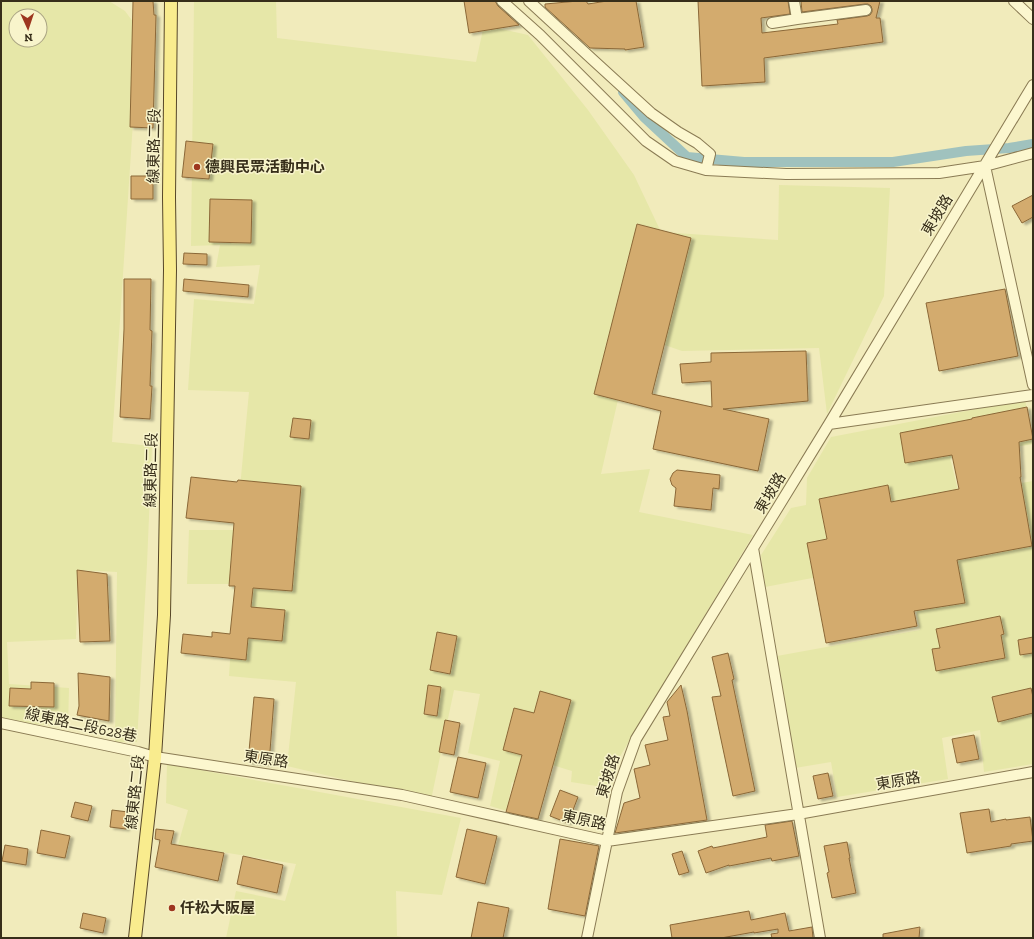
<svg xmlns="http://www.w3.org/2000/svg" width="1034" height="939" viewBox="0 0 1034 939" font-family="'Zilla Slab','Noto Sans TC',serif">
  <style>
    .farmland { fill: #e6e7a8; fill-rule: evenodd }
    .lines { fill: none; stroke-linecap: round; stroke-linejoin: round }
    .canal { stroke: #a0c2be; stroke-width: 10 }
    .building { fill: #d3ab6e; stroke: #8b6838; filter: url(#shadow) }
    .minor-casing { stroke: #8a7b54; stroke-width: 12 }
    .major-casing { stroke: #574729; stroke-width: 14 }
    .minor { stroke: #fcf7cf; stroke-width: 10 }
    .major { stroke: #f9ec8e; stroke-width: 12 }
    .poi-dot { fill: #9d361f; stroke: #f8f4cb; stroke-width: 1.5 }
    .labels { text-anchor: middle; stroke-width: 3; stroke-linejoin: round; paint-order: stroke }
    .street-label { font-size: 15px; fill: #372e1a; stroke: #f8f4cb }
    .poi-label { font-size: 15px; font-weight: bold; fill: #372e1a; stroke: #f8f4cb; text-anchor: start }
  </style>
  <defs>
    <filter id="shadow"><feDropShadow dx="3.5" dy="2" stdDeviation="1" flood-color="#0004"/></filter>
  </defs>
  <rect width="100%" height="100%" fill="#f1ebbb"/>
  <!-- farmland -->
  <path class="farmland" d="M1,1H109L125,11L139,30L112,442L152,446L147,564L137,742H115L117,572L78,570L76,639L7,642L9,684L69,688L68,727L1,721ZM16,16H40V40H16Z
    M194,1H276L277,38L476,62L484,25L528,35L588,110L634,175L661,232L778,240L779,185L890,188L884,296L827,414L819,348L682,351L633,334L601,474L650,469L639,512L753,535L619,758L609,788L571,782L572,771L539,761L527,790L512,782L507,811L490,806L500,761L468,753L480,694L454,690L431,800L287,766L296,682L229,676L235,584H187L189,530H236L249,392L188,390L194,299L254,304L260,265L216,267L220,245L191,246Z
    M1025,399L1033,444L950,458L959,494L1033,481V764L984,772L980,730L942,738L948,779L837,797L831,762L795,768L777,656L920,630L907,560L765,587L761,555L791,508L806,505L807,478L831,437L1023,400Z
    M167,764L461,818L442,895L396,891L397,936L407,938H226L236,891L285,901L296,864L178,845L188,810L166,803Z"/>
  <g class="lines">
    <!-- canal -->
    <path class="canal" d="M623,92L644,117L687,157L744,162H893L966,151L1009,148L1033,144"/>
  </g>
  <!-- building -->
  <path class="building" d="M133,1H153L154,15H156L153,128L130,127Z
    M464,1H495L498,6L519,25L469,33Z
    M578,1H586L588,4L607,1H636L644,47L625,50V49L590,48L545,7V4Z
    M698,1H788L790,14L761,18L762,33L838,24L837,20L867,16L870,15L872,12V9L871,6L868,4H865L802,12L801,1H880L876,18H880L883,42L764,58L765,82L702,86Z
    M186,141L213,144L209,179L182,177Z
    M131,176H153V199H131Z
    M1033,195V217L1022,223L1012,206Z
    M210,199L252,200L251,243L209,242Z
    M637,224L691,238L652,394L712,407L711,381L682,383L680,364L711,362V353L806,351L808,401L723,409L769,419L758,471L653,449L661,411L594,394Z
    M184,253L207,254V265L183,264Z
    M124,279H151L150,330L152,331L150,386H152L150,419L120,417L124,329Z
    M184,279L249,285L248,297L183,291Z
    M1005,289L1018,356L939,371L926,303Z
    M1027,407L1033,439L1019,442L1021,477H1020L1032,546L957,560L965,603L914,611L917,626L826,643L807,543L827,539L819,499L888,485L891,502L959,489L952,455L905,463L900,433L972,419V418Z
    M293,418L311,420L309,439L290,437Z
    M677,470L720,475L719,489L713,488L711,510L674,506L676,488L672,485L670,479L673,473Z
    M191,477L237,482L238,480L301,486L292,591L253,588L251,607L285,610L282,641L248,638L246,660L181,653L183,634L212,637V632L230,634L235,586H229L234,523L186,518Z
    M77,570L107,574L110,641L80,642Z
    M1000,616L1004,634L1001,635L1005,658L936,671L932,649L940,648L936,629Z
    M437,632L457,636L450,674L430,670Z
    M1033,637V653L1020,655L1018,640Z
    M728,653L734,679L732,680L755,791L733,796L712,697L721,696L712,657Z
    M78,673L110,677L109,721L77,715L79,706Z
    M31,682L54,683V707L9,706L10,688L31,689Z
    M428,685L441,687L437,716L424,714Z
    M681,685L687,711L707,820L615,833L624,803L640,798L634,769L650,765L645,745L668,740L663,717L670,716L667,702Z
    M1031,688L1033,697V713L998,722L992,697Z
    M540,691L571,700L538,819L506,812L522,755L503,750L514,708L534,713Z
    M254,697L274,699L269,764L248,762Z
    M445,720L460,723L454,755L439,752Z
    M974,735L979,759L957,763L952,739Z
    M458,757L486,763L478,798L450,792Z
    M828,773L833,796L818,799L813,776Z
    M560,790L578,797L568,823L550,816Z
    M75,802L92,806L88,821L71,817Z
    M989,809L991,822L1006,819V820L1030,817L1033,841L1011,844V846L967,853L960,813Z
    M112,810L128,812L126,829L110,827Z
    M792,821L799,856L772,861L771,858L729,866V865L706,873L698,851L712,846L713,848L767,837L765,825Z
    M156,829L174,831L171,844L224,853L218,881L155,867L160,840L155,839Z
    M467,829L497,836L485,884L456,877Z
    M41,830L70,836L65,858L37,853Z
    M560,839L599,846L585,916L548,909Z
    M847,842L850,858H849L856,893L832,898L827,873L829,872L824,846Z
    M5,845L28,849L26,865L2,861Z
    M682,851L689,872L679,875L672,854Z
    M243,856L283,865L277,893L237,884Z
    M478,902L509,908L503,938H471Z
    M749,911L751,920L785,913L789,931L812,927L813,938H772L771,934L778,933V929L754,933V932L721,938H672L670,925Z
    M83,913L106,918L103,933L80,928Z
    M920,927L919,938H883V934Z"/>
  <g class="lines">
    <defs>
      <path id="minor" d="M502,1L540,35L646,141L675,161L706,170L786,174L939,173L985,166L1033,153
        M529,1L593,60L651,113L678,132L697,143L710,154L706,170
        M1014,1L1033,19
        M797,19L866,10
        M772,23L797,19L794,1
        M985,166L1033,385
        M829,424L1033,395
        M753,548L820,938
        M1,723L138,752L155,757L402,795L607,841L798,814L1033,772
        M587,938L617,792L636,739L829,424L1033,85"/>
      <path id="major" d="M135,938L155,757L164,615L170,270L169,197L171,1"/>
    </defs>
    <!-- minor casing -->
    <use href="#minor" class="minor-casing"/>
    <!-- major casing -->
    <use href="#major" class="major-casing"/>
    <!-- minor -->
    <use href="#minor" class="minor"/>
    <!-- major -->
    <use href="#major" class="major"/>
  </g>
  <!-- markers -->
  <g class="poi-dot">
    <circle cx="197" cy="167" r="4"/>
    <circle cx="172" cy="908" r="4"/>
  </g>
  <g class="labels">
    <!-- street labels -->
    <g class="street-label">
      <text transform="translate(154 146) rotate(-89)" y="5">線東路二段</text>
      <text transform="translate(937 215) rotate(-59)" y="5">東坡路</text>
      <text transform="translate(151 470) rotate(-89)" y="5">線東路二段</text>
      <text transform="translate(770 493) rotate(-59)" y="5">東坡路</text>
      <text transform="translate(81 725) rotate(12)" y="5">線東路二段628巷</text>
      <text transform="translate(266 759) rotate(9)" y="5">東原路</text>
      <text transform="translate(608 776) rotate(-73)" y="5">東坡路</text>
      <text transform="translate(898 781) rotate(-10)" y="5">東原路</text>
      <text transform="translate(135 792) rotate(-84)" y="5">線東路二段</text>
      <text transform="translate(584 820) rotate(12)" y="5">東原路</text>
    </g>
    <!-- poi labels -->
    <g class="poi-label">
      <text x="205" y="172">德興民眾活動中心</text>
      <text x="180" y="913">仟松大阪屋</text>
    </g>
  </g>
  <!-- border -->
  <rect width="1034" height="939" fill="none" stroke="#372e1a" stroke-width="4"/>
  <!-- north arrow -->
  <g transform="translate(28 28) rotate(177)"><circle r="19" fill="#f8f4cb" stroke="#aba584"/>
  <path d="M0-3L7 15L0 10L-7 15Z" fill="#9d361f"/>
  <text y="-6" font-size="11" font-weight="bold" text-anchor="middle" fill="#372e1a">N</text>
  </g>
</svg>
